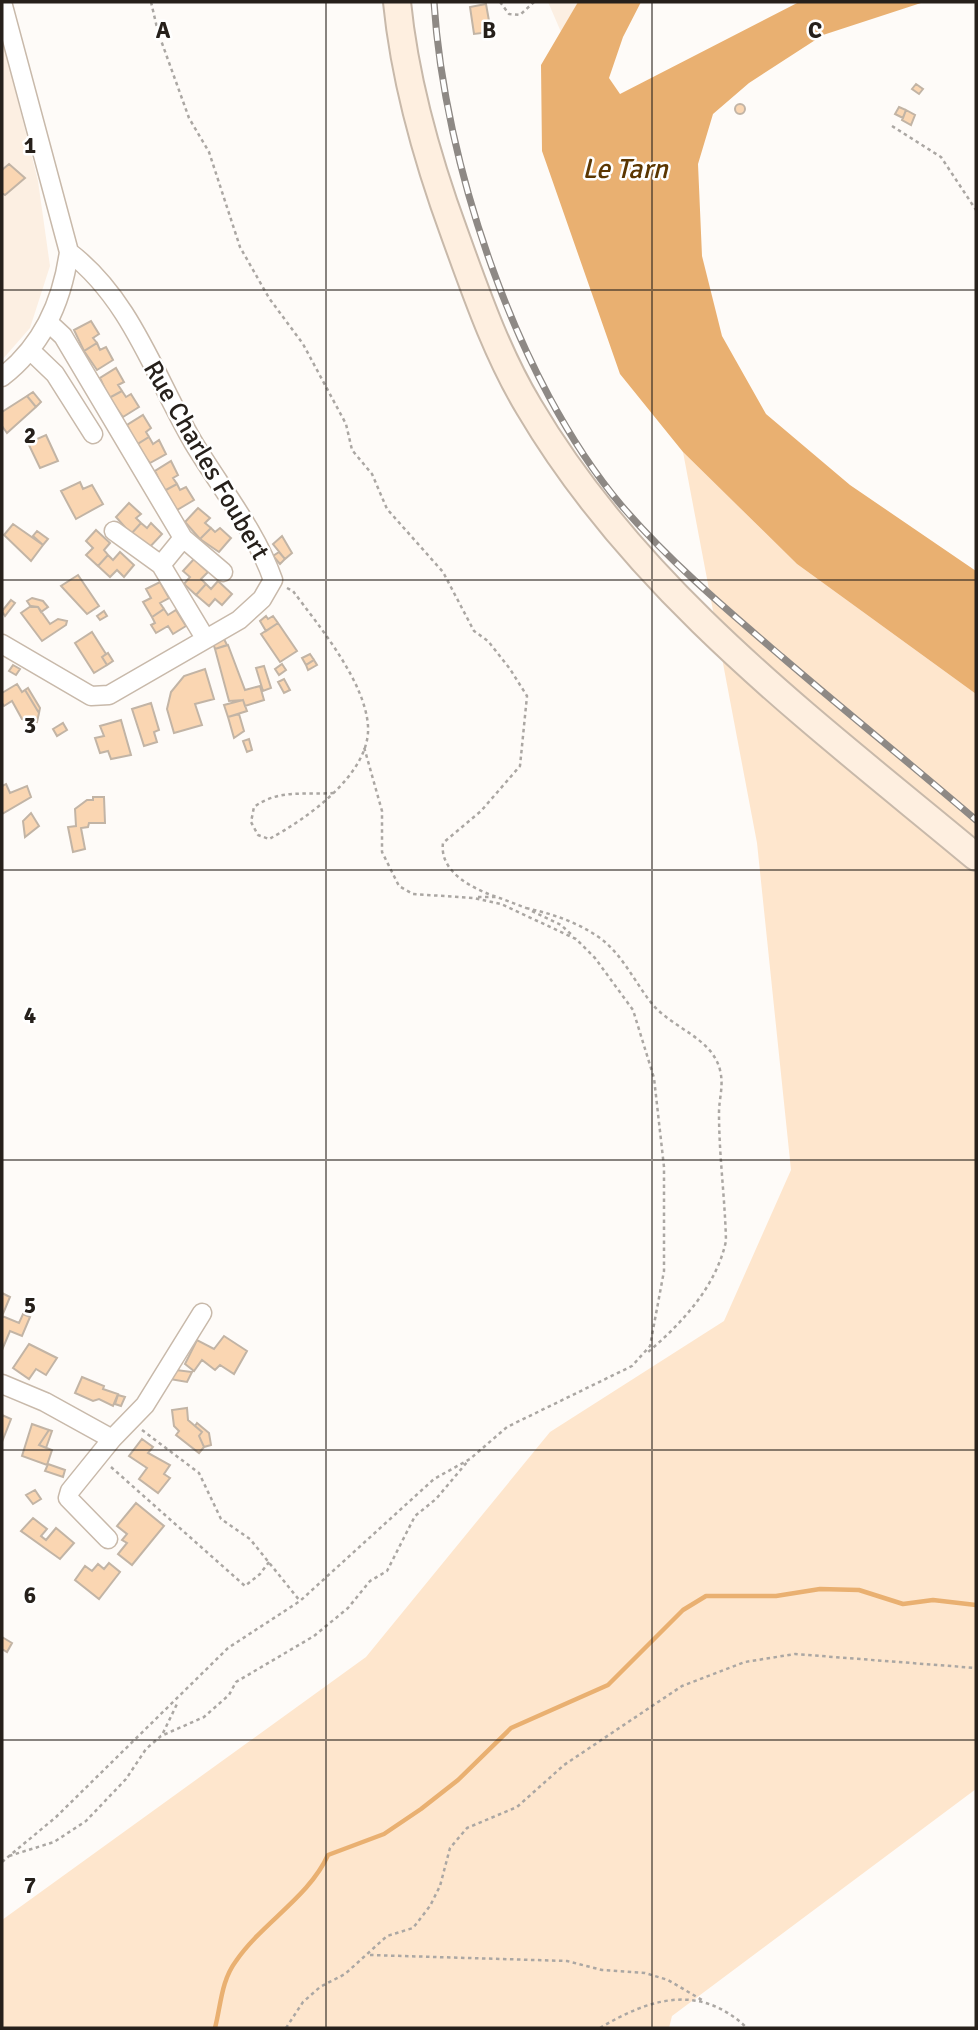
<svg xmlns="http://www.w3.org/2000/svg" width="978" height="2030" viewBox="0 0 978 2030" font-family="Signika,sans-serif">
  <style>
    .built { fill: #fcefe2 }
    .green { fill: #fee6cd }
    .water { fill: #e9b071 }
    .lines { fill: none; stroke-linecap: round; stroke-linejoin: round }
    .stream { stroke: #e9b071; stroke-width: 4.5 }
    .building { fill: #fad6b2; stroke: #c2b4a5; stroke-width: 2 }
    .minor-casing { stroke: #c8b9aa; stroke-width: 21 }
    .secondary-casing { stroke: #c8b9aa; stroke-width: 30 }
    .path { stroke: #aba7a3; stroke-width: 2.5; stroke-dasharray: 3.5 3.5; stroke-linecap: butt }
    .minor { stroke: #fff; stroke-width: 18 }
    .secondary { stroke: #feefe0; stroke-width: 26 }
    .rail-casing { stroke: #8e8985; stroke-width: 7 }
    .rail { stroke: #fff; stroke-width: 4.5; stroke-dasharray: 13; stroke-linecap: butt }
    .grid { fill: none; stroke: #26201b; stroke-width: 2; stroke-opacity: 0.55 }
    .labels { text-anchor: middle; stroke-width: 5; stroke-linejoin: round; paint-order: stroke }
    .street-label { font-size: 26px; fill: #26201b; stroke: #fff }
    .water-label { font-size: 28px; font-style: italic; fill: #5b3601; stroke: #fff }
    .grid-label { font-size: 23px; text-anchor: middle; font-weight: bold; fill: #26201b; stroke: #fff; stroke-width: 5; stroke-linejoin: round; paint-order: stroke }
  </style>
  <rect width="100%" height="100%" fill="#fefbf8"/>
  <!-- built -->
  <path class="built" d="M548,2H578L561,32Z
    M2,38L38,181L50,266L30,328L2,360Z"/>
  <!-- green -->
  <path class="green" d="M683,452L797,564L976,694V1789L672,2016L669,2028H2V1920L366,1657L550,1432L724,1321L791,1170L757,843Z"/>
  <!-- water -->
  <path class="water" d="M578,2H641L623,37L609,78L620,94L799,2H924L823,35L749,83L713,114L698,164L702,256L722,336L766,414L850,485L976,571V694L797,564L683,452L620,374L542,151L541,65Z"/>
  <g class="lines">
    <!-- stream -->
    <path class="stream" d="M215,2028C221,2005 221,1981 236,1961C262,1923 309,1897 328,1855L384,1834L421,1809L458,1780L511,1728L608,1685L683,1610L706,1596H776L820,1589L859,1590L903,1604L933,1600L976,1605"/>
  </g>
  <!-- building -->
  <path class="building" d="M486,4L491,32L474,34L470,7Z
    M916,84L923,89L919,94L912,89Z
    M735 109a5 5 0 1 1 10 0a5 5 0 1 1-10 0Z
    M899,107L906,110L903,118L895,114Z
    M906,110L915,115L911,125L902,120Z
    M9,164L25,178L5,195L2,193V170Z
    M91,321L99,334L93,338L97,343L84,351L74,330Z
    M97,343L100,350L106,347L113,360L97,370L84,351Z
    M116,368L124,382L118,385L122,391L109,398L100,378Z
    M122,391L126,397L131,394L139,407L123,417L109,398Z
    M33,392L41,402L36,407L27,396Z
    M27,396L36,407L7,433L2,426V412Z
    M143,415L151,428L146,432L149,437L136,445L127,425Z
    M46,435L58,461L40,468L28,443Z
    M149,437L153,444L159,440L166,454L150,463L136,445Z
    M171,461L178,475L173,478L177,484L164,491L155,471Z
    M80,482L83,489L92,485L103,504L76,519L61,491Z
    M177,484L180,490L186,487L194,500L177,510L164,491Z
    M129,503L141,514L136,518L141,523L131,534L116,517Z
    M198,508L210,518L205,523L211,528L200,539L185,522Z
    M141,523L147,528L151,523L162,534L149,548L131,534Z
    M13,524L43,545L31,561L4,535Z
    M211,528L215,532L220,528L231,538L219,552L200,539Z
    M96,530L110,543L104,550L108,555L98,566L86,555L93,548L86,541Z
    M37,531L48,539L43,545L33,536Z
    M282,536L292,553L285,559L273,544Z
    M120,552L134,565L124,577L117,570L110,577L98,566L108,555L113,560Z
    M279,552L285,559L280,564L273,556Z
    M194,559L208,572L201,579L206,584L196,595L184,584L190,577L183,571Z
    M78,575L99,606L87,614L61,586Z
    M218,581L232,594L222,605L215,599L209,606L196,595L206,584L211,589Z
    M160,582L169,598L160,603L164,609L152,617L143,602L151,598L146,589Z
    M32,598L43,601L48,607L41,612L38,607H31L27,601Z
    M11,600L15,603L5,616L2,611Z
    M31,606L38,607L50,624L58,619L67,621L66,625L42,641L21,613Z
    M164,609L168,615L176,610L186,626L173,634L168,626L156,633L151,625L155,623L152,617Z
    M104,611L107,616L100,620L97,616Z
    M266,616L268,619L273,616L278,623L266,631L260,621Z
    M278,623L297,651L280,662L261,634Z
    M92,632L106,654L102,657L107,665L94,673L75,643Z
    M224,639L227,645L215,649L213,643Z
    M228,645L245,690L260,686L264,700L245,706L243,700L229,701L215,649Z
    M108,653L113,661L107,665L102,657Z
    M310,654L314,660L306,665L302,658Z
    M314,660L317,665L308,670L306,665Z
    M282,664L286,670L279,675L275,669Z
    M13,665L20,669L16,675L9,671Z
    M264,666L271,688L263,691L256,668Z
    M205,669L214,699L195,704L202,725L174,733L167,709L171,692L184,676Z
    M284,679L290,690L284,693L278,682Z
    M17,684L22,692L25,690L39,713L37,722L22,719L12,701L4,706L2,703V693Z
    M28,688L40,708L39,713L25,690Z
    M243,700L247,711L228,717L224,705Z
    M151,703L159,730L154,732L157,742L144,746L132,709Z
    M239,714L244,731L234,738L228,717Z
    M121,720L131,755L111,759L108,751L100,753L95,738L104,736L100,726Z
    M63,723L67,730L57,736L53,729Z
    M249,739L252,750L247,752L243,741Z
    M6,784L10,793L27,786L31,797L2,814V786Z
    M93,797H104L105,823H89L88,827L81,828L85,849L73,852L68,827L76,826L75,809L87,800H93Z
    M31,813L39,826L25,837L23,821Z
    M2,1293L10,1297L2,1316L19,1323L23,1314L30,1317L22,1336L10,1331L2,1350Z
    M224,1336L247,1351L234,1374L220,1365L215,1370L202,1360L194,1371L185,1364L197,1340L214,1349Z
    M29,1344L57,1358L46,1375L36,1369L29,1379L13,1368Z
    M176,1370L192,1372L187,1382L170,1379Z
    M82,1377L104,1386L103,1389L118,1394L113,1406L99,1399L93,1401L75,1393Z
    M118,1395L125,1397L121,1406L115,1404Z
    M187,1408L188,1420L202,1432L199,1436L204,1447L199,1453L176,1435L179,1431L174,1426L172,1410Z
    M2,1415L11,1419L2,1442Z
    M197,1423L209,1433L211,1445L204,1447L199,1436L202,1432L195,1426Z
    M32,1424L49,1430L39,1445L52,1450L47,1465L22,1456Z
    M49,1430L52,1431L46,1448L39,1445Z
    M142,1439L153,1447L148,1453L170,1465L164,1474L170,1478L158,1493L139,1479L147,1468L129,1456Z
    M48,1464L65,1470L63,1477L45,1471Z
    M35,1490L41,1499L33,1504L26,1495Z
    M136,1503L164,1526L132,1565L118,1554L127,1543L122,1540L127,1534L117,1526Z
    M33,1518L47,1529L41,1536L46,1540L56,1528L74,1543L60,1559L21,1531Z
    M109,1563L120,1572L99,1599L75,1580L85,1566L92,1571L98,1564L104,1569Z
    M2,1637L12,1643L7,1652L2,1649Z"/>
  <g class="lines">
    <defs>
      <path id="minor" d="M49,323L63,336L183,538
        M31,351L55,374L93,434
        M2,377C42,346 62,303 69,252L2,2
        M114,531L161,565L205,638
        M161,565L183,538L223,572
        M2,644L91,696L109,695L239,620L262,599L273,580C256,531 220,487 193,442C155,377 131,299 69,252
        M2,1384L45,1402L112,1439L145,1405L202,1313
        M108,1539L68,1498L70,1491L112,1439"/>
      <path id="secondary" d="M397,2C405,82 427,159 455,235C476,293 497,354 529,407C638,592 814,722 976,857"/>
    </defs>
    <!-- minor casing -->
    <use href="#minor" class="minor-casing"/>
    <!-- secondary casing -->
    <use href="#secondary" class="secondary-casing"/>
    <!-- path -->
    <path class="path" d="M151,2L158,32L189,118L209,152L240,247L269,298L303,344L346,424L352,450L372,474L387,509L443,572L474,631L488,641L510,669L527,696L520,766L481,811L443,843C439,872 473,889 497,897
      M500,2L509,14L520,15L534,2
      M892,126L941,157L976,210
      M287,588L293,591C319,626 365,681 368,726C371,774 305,820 269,839L258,835L251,822L254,807C278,789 306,795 333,793
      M478,897H497L526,908
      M526,908C553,914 577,922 600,938C623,955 635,983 653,1005C674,1029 712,1038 720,1070C724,1086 719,1098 719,1113C719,1156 725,1198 726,1241C716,1287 682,1323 647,1353
      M532,911L561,925L573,936
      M142,1430L199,1473L221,1519L250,1539L300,1601
      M111,1467L245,1586L260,1574L269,1562
      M163,1733L177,1704
      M9,1856L54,1842L86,1821L126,1779L146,1749L161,1736L204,1717L229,1695L236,1682L314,1636L348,1608L370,1581L387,1571L415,1516L436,1499L468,1461
      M2,1862L56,1817L228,1648L300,1601L434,1479L470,1459L507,1427L632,1366L650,1346L664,1271V1167L654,1078L633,1010L595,958L576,939L501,904L474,898L413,894L399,886L382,852V811L364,747
      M370,1955L567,1961L602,1970L645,1973L668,1980L702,2000
      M286,2028L303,2002L320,1987L345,1974L387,1936L413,1928L430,1906L440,1886L450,1848L467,1828L517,1807L564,1765L682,1686L745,1662L795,1654L976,1668
      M600,2028C650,1998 700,1983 747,2028"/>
    <!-- minor -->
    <use href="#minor" class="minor"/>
    <!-- secondary -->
    <use href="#secondary" class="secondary"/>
    <defs>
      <path id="rail" d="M434,2C444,163 516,380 621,505C669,561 726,609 782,657C846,712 912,765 976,820"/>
    </defs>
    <!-- rail casing -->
    <use href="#rail" class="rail-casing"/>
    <!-- rail -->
    <use href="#rail" class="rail"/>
  </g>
  <!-- grid -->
  <path class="grid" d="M326,2V2028M652,2V2028M2,290H976M2,580H976M2,870H976M2,1160H976M2,1450H976M2,1740H976"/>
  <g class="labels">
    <!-- street labels -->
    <g class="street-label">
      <text transform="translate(207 460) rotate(60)" y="9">Rue Charles Foubert</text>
    </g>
    <!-- water labels -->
    <g class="water-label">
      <text x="625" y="178">Le Tarn</text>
    </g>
  </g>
  <g class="grid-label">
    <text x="163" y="38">A</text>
    <text x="489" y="38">B</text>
    <text x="815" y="38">C</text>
    <text x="30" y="153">1</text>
    <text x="30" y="443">2</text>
    <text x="30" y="733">3</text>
    <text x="30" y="1023">4</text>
    <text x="30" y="1313">5</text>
    <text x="30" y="1603">6</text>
    <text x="30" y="1893">7</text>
  </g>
  <!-- border -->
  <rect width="978" height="2030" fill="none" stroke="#26201b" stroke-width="7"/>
</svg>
